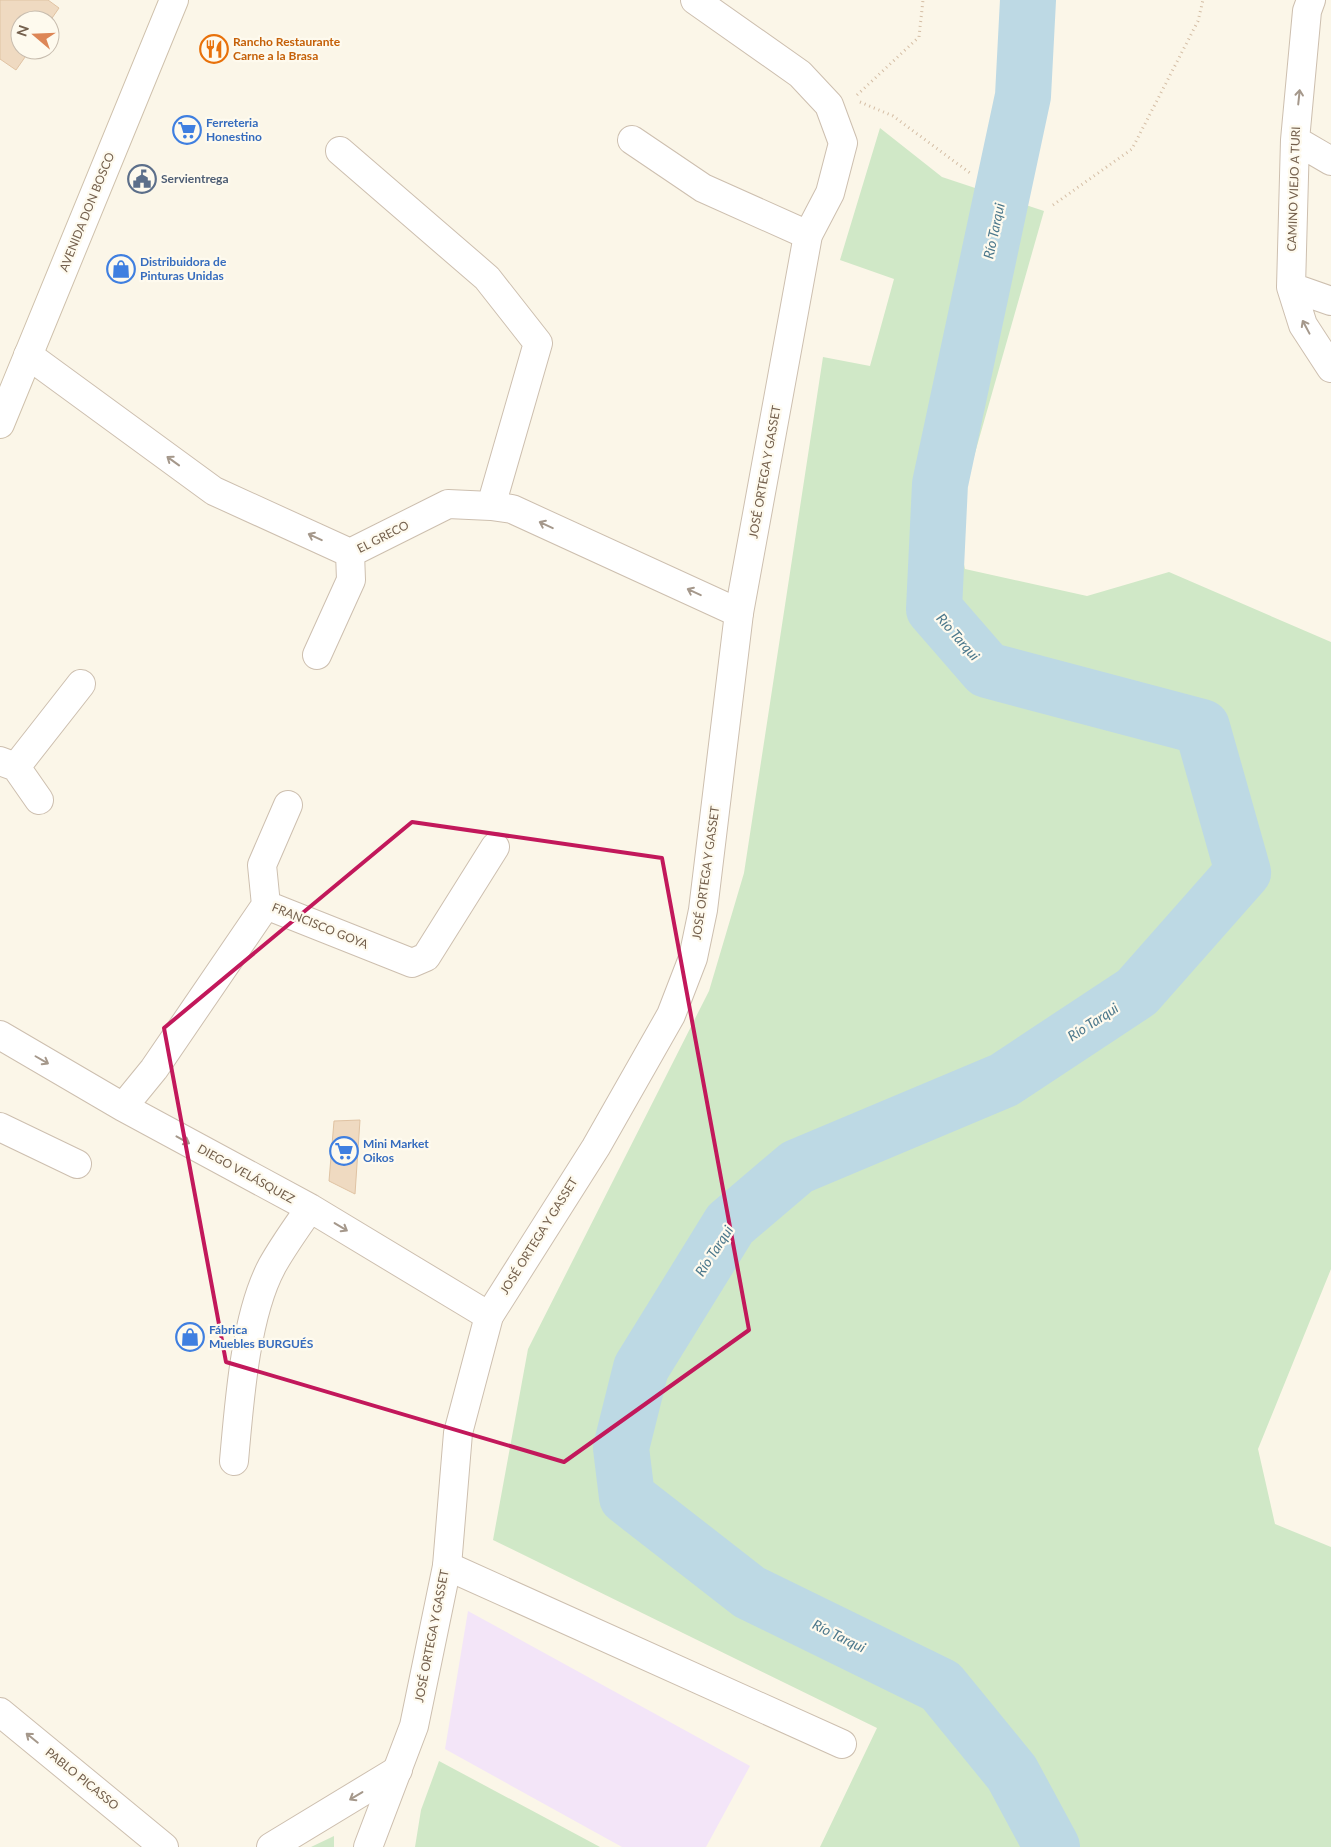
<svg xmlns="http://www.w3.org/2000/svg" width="1331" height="1847" viewBox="0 0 1331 1847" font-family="Lato,sans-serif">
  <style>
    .education { fill: #f3e5f8 }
    .green { fill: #d0e8c7 }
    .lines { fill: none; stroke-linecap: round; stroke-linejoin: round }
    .river { stroke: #bdd9e4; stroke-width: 56 }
    .building { fill: #efdac1; stroke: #e0c3a3 }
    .minor-casing { stroke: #cdbfaf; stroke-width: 30 }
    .tertiary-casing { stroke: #cdbfaf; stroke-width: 30 }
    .secondary-casing { stroke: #cfc1ac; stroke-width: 30 }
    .path { stroke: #d4bda4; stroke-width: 3; stroke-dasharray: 1 4; stroke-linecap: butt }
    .minor { stroke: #fff; stroke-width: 28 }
    .tertiary { stroke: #fff; stroke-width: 28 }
    .secondary { stroke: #fff; stroke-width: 28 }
    .oneway { stroke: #a5988b }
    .marked { fill: none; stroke: #c2185b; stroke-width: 4; stroke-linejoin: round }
    .labels { text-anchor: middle; stroke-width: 4.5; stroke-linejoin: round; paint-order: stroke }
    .food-label { font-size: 12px; font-weight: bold; fill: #c56008; stroke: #fefaee; text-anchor: start }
    .shop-label { font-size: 12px; font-weight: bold; fill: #366cbe; stroke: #fefaee; text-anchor: start }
    .service-label { font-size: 12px; font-weight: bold; fill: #4e5e75; stroke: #fefaee; text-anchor: start }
    .street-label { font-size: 12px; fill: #74604d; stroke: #fefaee }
    .water-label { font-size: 14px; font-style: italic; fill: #4c788c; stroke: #fefaee }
  </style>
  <rect width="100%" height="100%" fill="#fbf6e8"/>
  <!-- education -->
  <path class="education" d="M468,1611L750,1766L706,1847H622L445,1749Z"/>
  <!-- green -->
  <path class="green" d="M880,128L942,177L1044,211L955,523L965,569L1087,596L1169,572L1331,642V1269L1258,1449L1275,1524L1331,1547V1847H820L877,1728L493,1540L528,1349L709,991L744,873L823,357L870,366L894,279L840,260Z
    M439,1761L600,1847H415L421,1810Z
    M334,1836V1847H311Z"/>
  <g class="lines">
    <!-- river -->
    <path class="river" d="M1028,0L1023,96L940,484L934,609L987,670L1202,727L1243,872L1137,992L1004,1080L797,1167L730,1224L641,1368L621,1448L627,1497L749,1592L941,1686L1012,1773L1052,1847"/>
  </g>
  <!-- building -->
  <path class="building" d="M0,0H48L59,8L50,21L20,20V50H30L16,70L0,59Z
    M360,1120L355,1194L329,1181L334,1121Z"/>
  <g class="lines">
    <defs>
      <path id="minor" d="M1311,0L1307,11L1295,140L1291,287L1303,325L1331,368
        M632,140L703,188L808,235
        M1295,140L1331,161
        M340,151L487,278L538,343L491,506
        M1291,287L1331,301
        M28,355L214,491L350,553L448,504L491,506L512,509L739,613
        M317,655L351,580L350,553
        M0,761L16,767L81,684
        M16,767L39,800
        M266,905L262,865L288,805
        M0,1035L123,1107L310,1208L489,1316
        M123,1107L154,1069L266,905L412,963L426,957L495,847
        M0,1127L77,1164
        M234,1461C239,1405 245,1316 272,1266C283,1246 297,1227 310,1208
        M447,1566L842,1744
        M0,1712L164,1847
        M271,1847L398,1770"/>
      <path id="tertiary" d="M368,1847L414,1726L447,1566L458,1433L489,1316L596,1147L671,1015L693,958L703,910L739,613L808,235L830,193L843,143L829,105L800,74L695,0"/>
      <path id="secondary" d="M0,424L174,0"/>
    </defs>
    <!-- minor casing -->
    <use href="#minor" class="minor-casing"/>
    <!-- tertiary casing -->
    <use href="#tertiary" class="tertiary-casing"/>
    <!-- secondary casing -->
    <use href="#secondary" class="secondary-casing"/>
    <!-- path -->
    <path class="path" d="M857,95L919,37L923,0
      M860,102L893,116L970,173
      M1053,205L1132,149L1198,21L1203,0"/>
    <!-- minor -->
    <use href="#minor" class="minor"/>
    <!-- tertiary -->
    <use href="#tertiary" class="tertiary"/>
    <!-- secondary -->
    <use href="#secondary" class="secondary"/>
  </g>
  <!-- one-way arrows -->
  <defs><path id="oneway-shaft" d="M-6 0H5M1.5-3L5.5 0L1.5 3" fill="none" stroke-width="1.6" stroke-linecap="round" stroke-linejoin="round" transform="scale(1.25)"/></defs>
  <g class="oneway">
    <use href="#oneway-shaft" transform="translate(1299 97) rotate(-84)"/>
    <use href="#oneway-shaft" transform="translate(1306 327) rotate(-118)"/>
    <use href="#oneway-shaft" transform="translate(173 461) rotate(-144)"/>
    <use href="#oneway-shaft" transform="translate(546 525) rotate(-155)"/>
    <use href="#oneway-shaft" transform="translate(315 537) rotate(-155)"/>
    <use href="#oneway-shaft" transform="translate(694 592) rotate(-155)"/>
    <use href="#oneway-shaft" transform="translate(42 1060) rotate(30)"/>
    <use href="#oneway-shaft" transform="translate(183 1140) rotate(29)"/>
    <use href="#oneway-shaft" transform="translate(341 1227) rotate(31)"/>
    <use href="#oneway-shaft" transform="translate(32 1738) rotate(-141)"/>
    <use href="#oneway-shaft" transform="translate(356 1796) rotate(149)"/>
  </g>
  <!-- marked area -->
  <path class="marked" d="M412,822L662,858L749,1330L564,1462L226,1362L164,1028Z"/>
  <!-- icons -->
  <defs>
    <symbol id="restaurant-ring" viewBox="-11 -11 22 22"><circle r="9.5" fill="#fefaee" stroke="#e8710a" stroke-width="1.5"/><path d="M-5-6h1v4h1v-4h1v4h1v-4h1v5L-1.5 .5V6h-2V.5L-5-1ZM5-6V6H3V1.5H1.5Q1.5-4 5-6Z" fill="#e8710a"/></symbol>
    <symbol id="supermarket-ring" viewBox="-11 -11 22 22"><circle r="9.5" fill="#fefaee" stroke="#3f7fe0" stroke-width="1.5"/><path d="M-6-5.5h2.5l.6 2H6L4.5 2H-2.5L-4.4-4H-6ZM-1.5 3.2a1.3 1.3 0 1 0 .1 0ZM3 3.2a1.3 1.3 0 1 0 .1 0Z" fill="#3f7fe0"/></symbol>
    <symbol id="civic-ring" viewBox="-11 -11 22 22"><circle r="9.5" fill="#fefaee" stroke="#5c6f8a" stroke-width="1.5"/><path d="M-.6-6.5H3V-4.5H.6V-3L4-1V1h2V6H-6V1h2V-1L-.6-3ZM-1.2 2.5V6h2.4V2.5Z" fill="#5c6f8a"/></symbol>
    <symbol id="shop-ring" viewBox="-11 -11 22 22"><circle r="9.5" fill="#fefaee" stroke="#3f7fe0" stroke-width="1.5"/><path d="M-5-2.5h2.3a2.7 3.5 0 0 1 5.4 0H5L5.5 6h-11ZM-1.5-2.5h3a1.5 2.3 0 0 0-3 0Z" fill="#3f7fe0"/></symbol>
  </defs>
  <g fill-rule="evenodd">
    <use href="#restaurant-ring" x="198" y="33" width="32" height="32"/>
    <use href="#supermarket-ring" x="171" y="114" width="32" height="32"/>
    <use href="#civic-ring" x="126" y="163" width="32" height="32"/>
    <use href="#shop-ring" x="105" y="253" width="32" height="32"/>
    <use href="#supermarket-ring" x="328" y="1135" width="32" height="32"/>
    <use href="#shop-ring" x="174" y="1321" width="32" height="32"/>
  </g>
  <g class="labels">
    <!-- food labels -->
    <g class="food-label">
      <text x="233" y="46">Rancho Restaurante<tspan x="233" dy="14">Carne a la Brasa</tspan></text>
    </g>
    <!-- shop labels -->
    <g class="shop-label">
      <text x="206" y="127">Ferreteria<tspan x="206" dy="14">Honestino</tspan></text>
      <text x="140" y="266">Distribuidora de<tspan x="140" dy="14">Pinturas Unidas</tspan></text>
      <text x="363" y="1148">Mini Market<tspan x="363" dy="14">Oikos</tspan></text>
      <text x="209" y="1334">Fábrica<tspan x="209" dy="14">Muebles BURGUÉS</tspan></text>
    </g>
    <!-- service labels -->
    <g class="service-label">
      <text x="161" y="183">Servientrega</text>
    </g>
    <!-- street labels -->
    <g class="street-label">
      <text transform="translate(1294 189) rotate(-88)" y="4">CAMINO VIEJO A TURI</text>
      <text transform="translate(87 212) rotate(-68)" y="4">AVENIDA DON BOSCO</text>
      <text transform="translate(765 472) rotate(-80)" y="4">JOSÉ ORTEGA Y GASSET</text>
      <text transform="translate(383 537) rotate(-27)" y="4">EL GRECO</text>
      <text transform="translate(706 873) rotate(-82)" y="4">JOSÉ ORTEGA Y GASSET</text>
      <text transform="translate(320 926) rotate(22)" y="4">FRANCISCO GOYA</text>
      <text transform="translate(246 1174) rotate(29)" y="4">DIEGO VELÁSQUEZ</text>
      <text transform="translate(539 1236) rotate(-58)" y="4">JOSÉ ORTEGA Y GASSET</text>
      <text transform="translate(432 1636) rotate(-79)" y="4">JOSÉ ORTEGA Y GASSET</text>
      <text transform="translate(82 1779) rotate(39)" y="4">PABLO PICASSO</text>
    </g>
    <!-- water labels -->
    <g class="water-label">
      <text transform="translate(994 231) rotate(-78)" y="5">Río Tarqui</text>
      <text transform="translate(958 637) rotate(49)" y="5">Río Tarqui</text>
      <text transform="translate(1093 1022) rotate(-33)" y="5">Río Tarqui</text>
      <text transform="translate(714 1251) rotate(-57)" y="5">Río Tarqui</text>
      <text transform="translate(839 1636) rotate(26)" y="5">Río Tarqui</text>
    </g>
  </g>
  <!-- north arrow -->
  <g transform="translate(35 35) rotate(289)"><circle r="24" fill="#fefaee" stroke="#c7bcae"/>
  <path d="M0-4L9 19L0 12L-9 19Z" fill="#dd8656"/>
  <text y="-8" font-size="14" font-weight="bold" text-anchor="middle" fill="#74604d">N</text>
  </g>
</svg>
